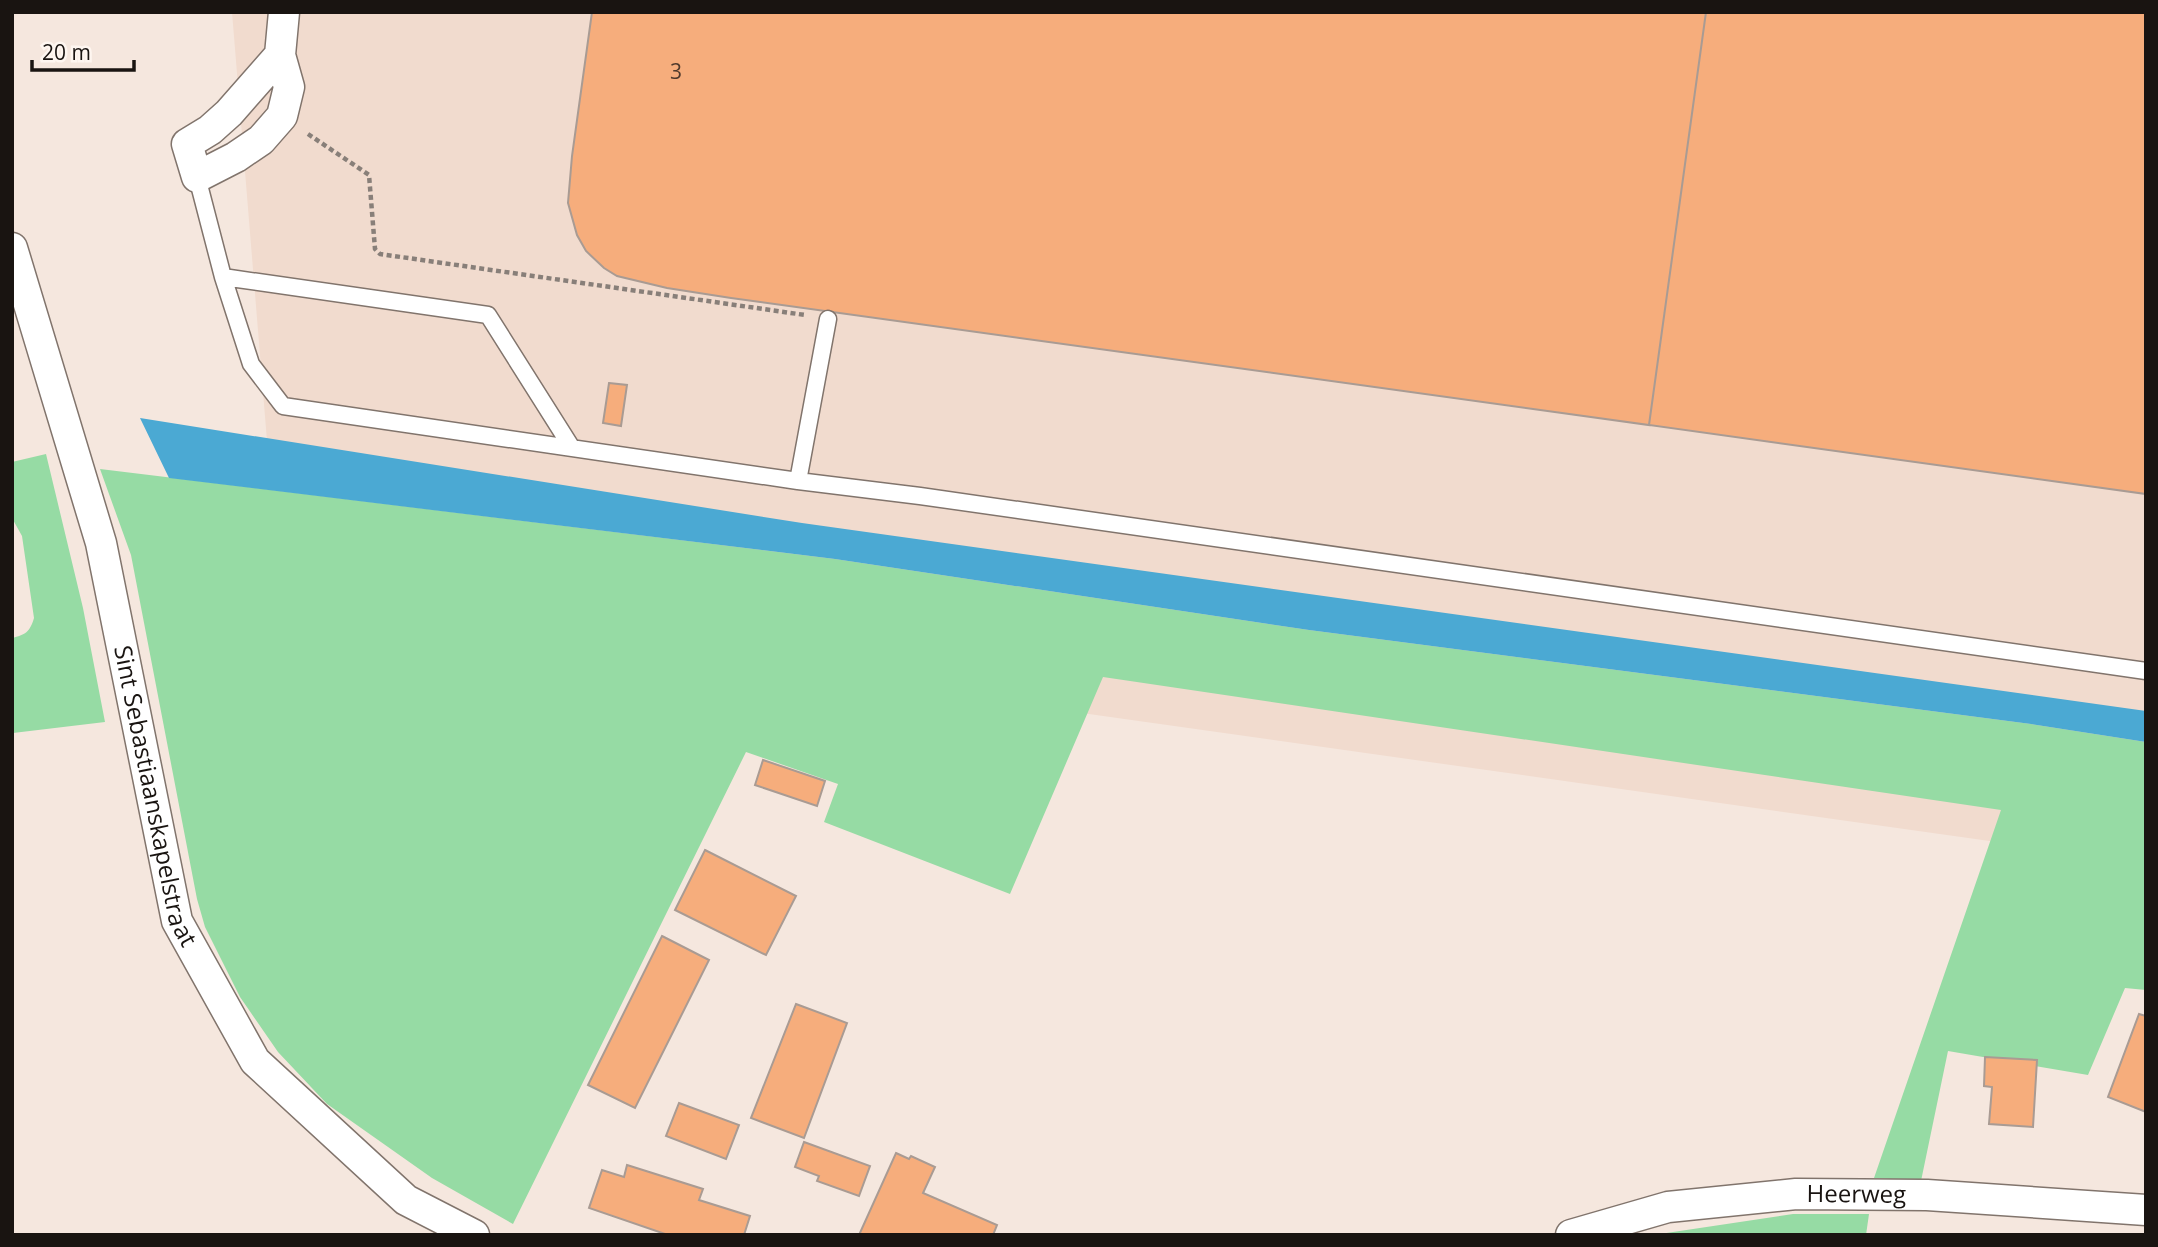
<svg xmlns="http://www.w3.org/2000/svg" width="2158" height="1247" viewBox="0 0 2158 1247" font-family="'Open Sans',sans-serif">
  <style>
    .built { fill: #f1dbce }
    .green { fill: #96dba4 }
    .water { fill: #4ba9d3 }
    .building { fill: #f6ad7c; stroke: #a99b93; stroke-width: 2 }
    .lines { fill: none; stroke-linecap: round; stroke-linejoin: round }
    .lane-casing { stroke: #81746c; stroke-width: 19 }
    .street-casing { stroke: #81746c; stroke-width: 33 }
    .path { stroke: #887f79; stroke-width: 4.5; stroke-dasharray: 5 3.5; stroke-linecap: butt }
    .lane { stroke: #fff; stroke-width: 16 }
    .street { stroke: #fff; stroke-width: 30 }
    .labels { text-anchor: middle; stroke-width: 6; stroke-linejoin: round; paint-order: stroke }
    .number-label { font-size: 21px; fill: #503a2c }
    .street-label { font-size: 24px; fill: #191411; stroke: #fef6f0 }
  </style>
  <rect width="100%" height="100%" fill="#f5e7de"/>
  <!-- built -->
  <path class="built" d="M232,12H2146V863L280,600Z"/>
  <!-- green -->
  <path class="green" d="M46,454L83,608L105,722L13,733L12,638C25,635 30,632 34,618L22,536L12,518V462Z
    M100,469L835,559L1309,630L2031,724L2146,742V990L2125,988L2088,1075L1948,1051L1921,1181L1874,1178L2001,810L1103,677L1010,894L824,822L838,784L746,752L513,1224L432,1178L327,1104L278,1052L240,997L205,927L197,899L131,555Z
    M1793,1214H1869L1866,1235H1653Z"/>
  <!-- water -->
  <path class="water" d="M140,418L802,523L2146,711V742L2031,724L1309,630L835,559L169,478Z"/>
  <!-- building -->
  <path class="building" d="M592,12H1706L1649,425L731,298L667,288L617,276L604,268L586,251L577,235L568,203L572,156Z
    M1706,12H2146V494L1649,425Z
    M609,383L627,385L621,426L603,423Z
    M763,760L825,781L817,806L755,785Z
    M705,850L796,896L766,955L675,910Z
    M662,936L709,960L635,1108L588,1085Z
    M796,1004L847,1023L804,1138L751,1118Z
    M2139,1014L2146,1016V1112L2108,1097Z
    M1985,1057L2037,1060L2033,1127L1989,1124L1992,1087L1984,1086Z
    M679,1103L739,1125L726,1159L666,1136Z
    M804,1142L870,1166L859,1196L817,1181L819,1176L795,1167Z
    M896,1153L909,1159L911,1156L935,1167L923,1193L997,1225L993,1235H859Z
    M627,1165L703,1189L699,1200L750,1216L744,1235H668L589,1208L602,1170L624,1177Z"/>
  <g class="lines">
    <defs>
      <path id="lane" d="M197,177L223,277L251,364L283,406L798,481L920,496L2146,671
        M223,277L488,315L572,448
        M798,481L828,319"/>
      <g id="street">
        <path d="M280,55L229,113L210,130L187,144L197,177L236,157L261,140L282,116L289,87L280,55L284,12"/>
        <path id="s1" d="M12,248L101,543L177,921L255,1061L406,1200L474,1235"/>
        <path id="s2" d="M1571,1235L1668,1207L1796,1194L1927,1195L2146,1210"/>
      </g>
    </defs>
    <!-- lane casing -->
    <use href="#lane" class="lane-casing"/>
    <!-- street casing -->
    <use href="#street" class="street-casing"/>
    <!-- path -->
    <path class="path" d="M308,134L369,175L375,249L380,254L805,315"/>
    <!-- lane -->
    <use href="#lane" class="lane"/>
    <!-- street -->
    <use href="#street" class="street"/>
  </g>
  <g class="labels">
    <!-- number labels -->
    <g class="number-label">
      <text x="676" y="79">3</text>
    </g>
    <!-- street labels -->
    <g class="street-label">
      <text dy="8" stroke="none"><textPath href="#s1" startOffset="567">Sint Sebastiaanskapelstraat</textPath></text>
      <text dy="8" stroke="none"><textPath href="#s2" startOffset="290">Heerweg</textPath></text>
    </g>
  </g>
  <!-- border -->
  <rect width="2158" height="1247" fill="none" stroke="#191411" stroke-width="28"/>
  <!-- scale -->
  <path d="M32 60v10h102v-10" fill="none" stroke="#191411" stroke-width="3.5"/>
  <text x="42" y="60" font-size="21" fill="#191411" stroke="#fef6f0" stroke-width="5" paint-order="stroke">20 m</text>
</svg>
